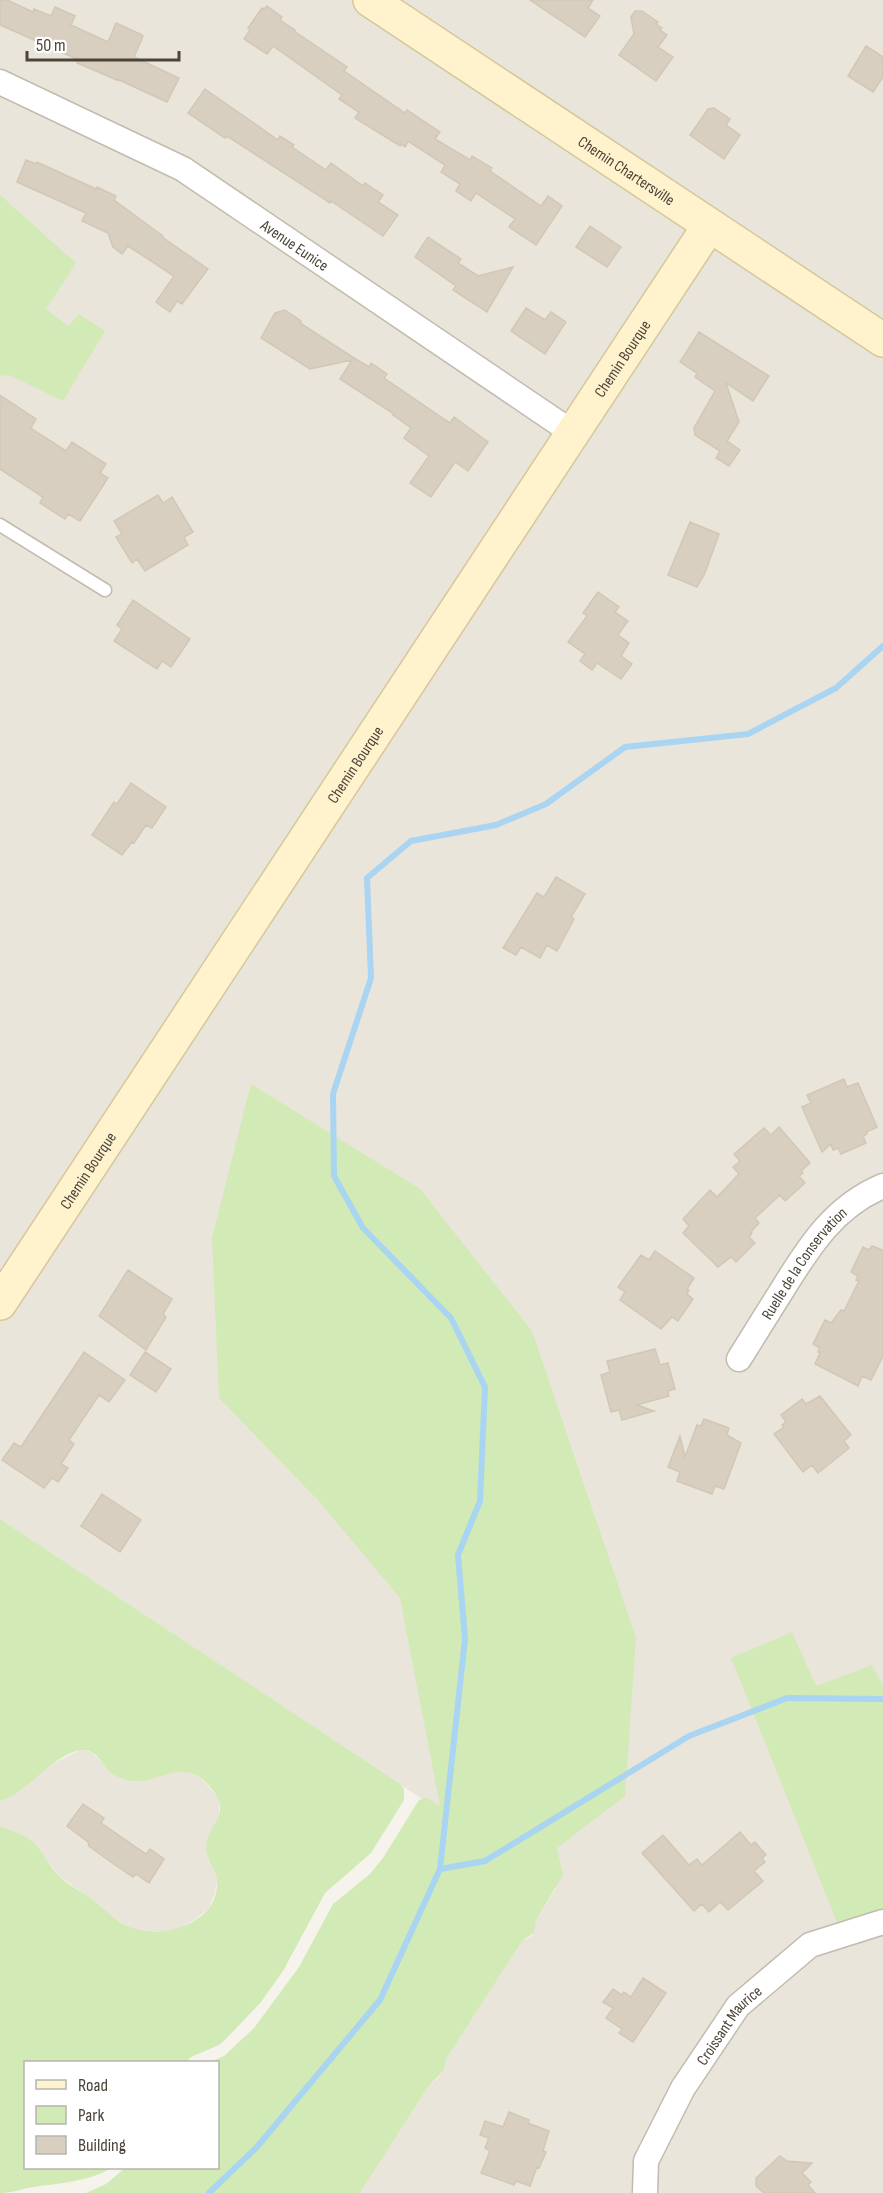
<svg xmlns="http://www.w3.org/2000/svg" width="883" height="2193" viewBox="0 0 883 2193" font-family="'Sofia Sans Condensed',sans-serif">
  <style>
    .residential { fill: #eae5da }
    .green { fill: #d2eab5 }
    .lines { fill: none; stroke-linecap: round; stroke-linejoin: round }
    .stream { stroke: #a9d4f2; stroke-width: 6 }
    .building { fill: #d8cfc1; stroke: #d3c7b4; stroke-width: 1.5 }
    .lane-casing { stroke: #c2bbae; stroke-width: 15 }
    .street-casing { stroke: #c2bbae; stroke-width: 27 }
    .secondary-casing { stroke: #d6c79b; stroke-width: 36 }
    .lane { stroke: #fff; stroke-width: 12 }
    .street { stroke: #fff; stroke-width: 24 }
    .secondary { stroke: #fff3cd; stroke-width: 33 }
    .labels { text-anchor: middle; stroke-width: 5; stroke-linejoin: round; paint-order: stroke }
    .street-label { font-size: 16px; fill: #4b4439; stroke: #fff }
  </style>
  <rect width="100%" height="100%" fill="#f6f3ec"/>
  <!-- residential -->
  <path class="residential" d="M0,0H883V2193H360L428,2087L440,2076L446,2059L523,1940L532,1936L536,1920L556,1888L0,1519Z
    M86,1750L93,1753L110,1772L145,1780L176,1771H187L200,1777L219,1798V1816L206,1845L207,1858L213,1868L217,1880L215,1893L208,1909L193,1921L174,1931H147L133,1929L111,1916L101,1906L59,1876L32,1842L0,1826V1801L7,1799L19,1792L51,1765L78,1751Z"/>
  <!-- green -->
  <path class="green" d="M0,195L76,263L46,309L68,326L79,314L105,331L63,401L9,375L0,376Z
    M251,1084L420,1189L532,1331L636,1638L625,1796L557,1848L563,1875L536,1920L534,1933L523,1940L446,2059L444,2070L428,2087L360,2193H86L106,2184L125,2168H218V2062H210L224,2056L254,2028L299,1967L333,1904L370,1874L383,1858L419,1800L427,1798L440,1806L400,1598L317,1499L219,1398L212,1238Z
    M0,1519L400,1784L404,1789V1800L371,1853L325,1893L283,1971L261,2002L226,2039L219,2045L191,2057L186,2062H26V2168H111C87,2183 55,2183 28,2188C18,2190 11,2193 0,2193V1826C11,1831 24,1834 33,1842C44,1852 49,1868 61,1878C72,1888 87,1894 98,1904C110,1914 120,1925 136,1929C168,1938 219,1922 217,1881C216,1868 205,1860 206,1847C207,1825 231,1816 214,1792C210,1787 205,1780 198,1776C174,1762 152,1787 128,1780C122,1778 116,1777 111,1773C102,1766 98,1751 85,1750C56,1749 26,1796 0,1801Z
    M792,1632L816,1686L872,1665L883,1685V1922L842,1935L731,1658Z"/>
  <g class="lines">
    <!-- stream -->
    <path class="stream" d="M440,1869L485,1861L689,1736L787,1698L883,1699
      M209,2193L257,2147L380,2000L440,1869L465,1639L458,1555L480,1501L485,1387L451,1318L363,1228L334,1176L333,1094L371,978L367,878L411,841L496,825L546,804L625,747L748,734L836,688L883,646"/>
  </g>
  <!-- building -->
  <path class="building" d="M0,0H7L33,12L34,9L51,16L55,7L75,16L71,25L108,42L116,23L140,34L143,36L134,57L179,78L167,102L117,79V80L77,63L79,60L0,25Z
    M530,0H593L588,8L600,16L585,37Z
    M267,6L282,17L280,20L295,30L294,31L347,67L344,71L405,113L407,110L440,132L435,139L470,160L472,156L492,168L490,171L541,206L548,196L562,206L536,245L509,227L515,219L476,193L471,201L456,191L460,184L441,172L445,165L408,141L405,147L401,144L400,146L355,118L359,112L339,99L342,95L273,46L267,54L244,39L250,30L248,28L262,8L264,9Z
    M635,11H642L658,22L656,24L662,28L660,30L667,35L658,47L673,57L656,81L619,55L634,34L631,17Z
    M866,46L883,57V77L873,92L848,76Z
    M205,89L278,140L280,136L294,145L292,147L326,170L331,163L363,186L365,183L383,195L378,202L398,215L383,236L331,201L330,203L227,136L225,138L188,113Z
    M714,108L730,119L726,125L740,135L724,159L690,135L708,109Z
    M26,160L36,164L37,162L96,189L97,187L116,196L114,200L163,236L162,237L208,269L182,304L177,301L170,312L156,302L174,276L128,246L122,254L113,247L108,233L82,221L86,213L17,182Z
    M590,226L621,247L607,267L576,247Z
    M428,237L461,259L458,263L478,276L513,267L487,312L453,290L456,286L415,257Z
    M526,308L545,320L551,312L566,322L545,354L511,331Z
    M285,310L301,321L300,323L354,358L369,367L371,363L387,374L384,378L450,423L454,417L488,442L468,471L455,462L431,497L410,483L429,456L404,438L411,428L393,415L394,414L340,379L352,360L310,369L261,338L275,313Z
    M699,332L769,376L753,401L726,383L739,422L727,441L740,450L729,466L716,458L720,451L695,435L694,428L715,391L695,377L697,373L680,362Z
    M0,395L36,419L31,428L38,433L66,451L72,442L106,464L100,473L108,478L80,521L68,514L65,519L40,503L43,497L0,469Z
    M158,495L163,503L172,497L193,532L184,537L188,545L145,571L137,559L132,563L116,537L122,534L114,521Z
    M690,522L719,534L705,573L697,587L668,575Z
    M598,592L619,607L615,612L628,621L618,635L629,643L621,656L632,664L621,679L597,663L592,670L580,661L585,654L568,642L587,616L583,613Z
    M133,600L190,639L171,667L162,661L157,669L114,641L122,629L117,625Z
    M131,783L166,807L152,828L146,825L134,843L132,842L122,855L92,835L114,802L117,804Z
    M556,877L585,894L571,917L574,919L557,951L547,945L540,958L521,947L516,955L503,948L537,893L544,897Z
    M844,1079L847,1087L858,1083L877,1127L866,1132L867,1134L863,1136L866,1143L841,1154L838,1148L833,1150L831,1144L822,1152L802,1107L811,1103L807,1095Z
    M779,1127L810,1163L801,1171L803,1173L799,1176L805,1183L785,1201L780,1195L755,1218L759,1223L751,1232L752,1233L749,1237L755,1243L736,1262L731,1257L718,1267L683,1233L689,1226L683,1219L710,1190L717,1197L739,1174L733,1167L740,1161L734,1154L764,1128L771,1135Z
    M872,1246L883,1250V1356L871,1380L862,1376L858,1386L815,1364L820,1353L818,1352L820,1348L813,1344L825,1320L831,1323L841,1310L844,1311L859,1281L856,1280L858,1276L851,1272L863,1247L869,1250Z
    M655,1251L694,1278L687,1289L689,1290L687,1294L693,1299L678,1321L672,1317L661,1329L620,1300L625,1292L618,1287L641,1255L649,1260Z
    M128,1270L172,1299L163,1314L166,1317L146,1350L99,1316Z
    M655,1349L660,1365L668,1363L675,1389L668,1391L669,1396L637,1405L654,1411L622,1420L619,1410L611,1412L601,1375L610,1372L607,1361Z
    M84,1352L125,1380L109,1402L99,1395L69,1440L74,1444L61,1464L68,1468L58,1482L52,1478L44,1488L2,1460L14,1443L21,1447Z
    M145,1352L171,1369L156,1392L130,1375Z
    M820,1396L851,1435L844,1441L849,1448L818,1473L812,1465L803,1472L774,1434L784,1427L782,1425L786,1422L781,1415L802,1399L806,1404Z
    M704,1419L729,1428L727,1435L741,1443L724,1489L715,1486L712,1494L677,1481L680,1472L668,1467L680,1436L685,1457L697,1425L701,1426Z
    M102,1494L141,1520L120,1552L81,1526Z
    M83,1804L104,1818L101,1823L146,1854L150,1849L164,1859L149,1883L136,1874L133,1877L115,1865L89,1846L88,1842L67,1826Z
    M740,1832L751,1845L755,1842L766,1855L762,1858L765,1862L754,1871L763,1881L728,1910L720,1902L709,1912L702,1904L694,1911L642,1853L663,1835L689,1865L697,1859L702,1865Z
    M643,1978L666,1993L633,2042L619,2033L622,2029L606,2018L613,2008L603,2002L613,1989L622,1995L624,1992L631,1997Z
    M509,2112L529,2120L528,2123L549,2131L543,2151L546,2152L539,2168L537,2167L530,2186L516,2181L514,2185L481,2173L490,2151L485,2148L489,2138L480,2135L485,2121L503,2127Z
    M780,2156L787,2161L812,2163L802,2173L811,2182L808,2185L815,2193H764L756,2186V2178Z"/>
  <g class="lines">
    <defs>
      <path id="lane" d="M0,525L105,590"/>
      <g id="street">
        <path id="s1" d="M0,82L183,169L573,433"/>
        <path id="s2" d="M739,1359C754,1335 769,1311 784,1287C810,1245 835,1206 883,1186"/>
        <path id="s3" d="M645,2193L646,2161L683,2088L738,2006L810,1945L883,1922"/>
      </g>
      <g id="secondary">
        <path id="s4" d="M370,0L883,340"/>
        <path id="s5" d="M0,1303L709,226"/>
      </g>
    </defs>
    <!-- lane casing -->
    <use href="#lane" class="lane-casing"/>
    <!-- street casing -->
    <use href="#street" class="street-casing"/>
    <!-- secondary casing -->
    <use href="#secondary" class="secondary-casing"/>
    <!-- lane -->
    <use href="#lane" class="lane"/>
    <!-- street -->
    <use href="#street" class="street"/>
    <!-- secondary -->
    <use href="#secondary" class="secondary"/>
  </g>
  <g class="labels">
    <!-- street labels -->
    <g class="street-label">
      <text dy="6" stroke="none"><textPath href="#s4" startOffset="308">Chemin Chartersville</textPath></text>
      <text dy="6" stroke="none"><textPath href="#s1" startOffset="338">Avenue Eunice</textPath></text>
      <text dy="6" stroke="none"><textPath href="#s5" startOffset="1131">Chemin Bourque</textPath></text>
      <text dy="6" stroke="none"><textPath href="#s5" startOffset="645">Chemin Bourque</textPath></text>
      <text dy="6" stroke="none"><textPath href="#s5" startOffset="159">Chemin Bourque</textPath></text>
      <text dy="6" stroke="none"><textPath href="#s2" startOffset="116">Ruelle de la Conservation</textPath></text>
      <text dy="6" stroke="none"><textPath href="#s3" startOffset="192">Croissant Maurice</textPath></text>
    </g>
  </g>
  <!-- legend -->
  <rect x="24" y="2061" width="195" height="108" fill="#ffffff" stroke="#b7b4b0" stroke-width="1.5"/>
  <rect x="36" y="2080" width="30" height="9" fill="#fff3cd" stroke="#b7b4b0" stroke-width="1.5"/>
  <text x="78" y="2091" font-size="18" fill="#4b4439">Road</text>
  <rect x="36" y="2106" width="30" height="18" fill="#d2eab5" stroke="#b7b4b0" stroke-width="1.5"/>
  <text x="78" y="2121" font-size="18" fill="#4b4439">Park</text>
  <rect x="36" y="2136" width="30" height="18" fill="#d8cfc1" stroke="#b7b4b0" stroke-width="1.5"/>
  <text x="78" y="2151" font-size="18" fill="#4b4439">Building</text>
  <!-- scale -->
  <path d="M27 51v9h152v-9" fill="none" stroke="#4b4439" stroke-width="3"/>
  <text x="36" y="51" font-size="18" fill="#4b4439" stroke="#ffffff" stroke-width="4.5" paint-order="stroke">50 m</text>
</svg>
